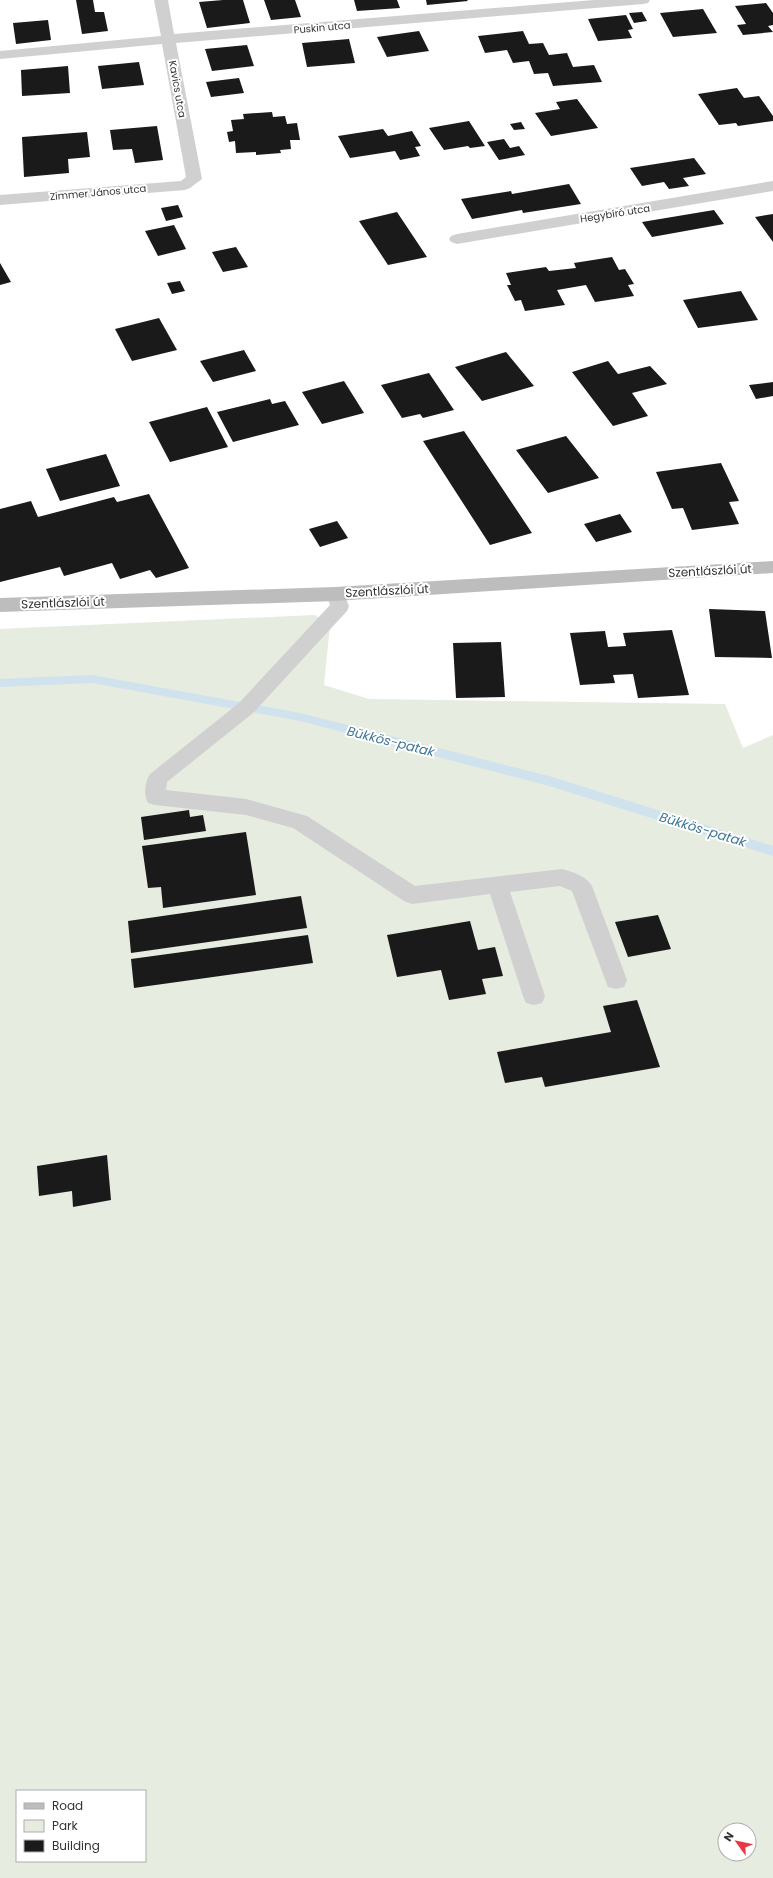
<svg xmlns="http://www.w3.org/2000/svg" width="773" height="1878" viewBox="0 0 773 1878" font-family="Poppins,sans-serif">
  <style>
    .green { fill: #e6ecdf; fill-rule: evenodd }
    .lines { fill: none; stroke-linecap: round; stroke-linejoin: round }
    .stream { fill: #cfe2ee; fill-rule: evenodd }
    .building { fill: #1a1a1a }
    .minor { fill: #d0d0d0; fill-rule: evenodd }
    .secondary { fill: #bdbdbd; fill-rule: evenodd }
    .labels { text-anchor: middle; stroke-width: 4; stroke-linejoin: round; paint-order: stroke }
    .far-street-label { font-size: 10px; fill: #333; stroke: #fff }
    .street-label { font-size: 12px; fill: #333; stroke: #fff }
    .water-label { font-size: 13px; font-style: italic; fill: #3f7597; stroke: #fff }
  </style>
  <rect width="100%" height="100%" fill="#fff"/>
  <!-- green -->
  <path class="green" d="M315,615L330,625L324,685L369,699L725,704L743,748L773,735V1878H0V629ZM17,1791H145V1861H17ZM725,1830H749V1854H725Z"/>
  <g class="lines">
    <!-- stream -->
    <path class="stream" d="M92,675L300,713L549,776L773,846V856L549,786L300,721L92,683L0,687V679Z"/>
  </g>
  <!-- building -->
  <path class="building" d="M76,0H93L95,12H104L108,31L82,34Z
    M223,0H243L250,23L207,28L199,2Z
    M264,0H295L301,17L271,20Z
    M354,0H397L400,8L357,11Z
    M426,0H467L468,1L427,5Z
    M766,3L773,13V25L768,26L773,32L743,35L737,25L746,24L735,6Z
    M703,9L717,33L673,37L660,13Z
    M642,12L647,21L634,23L629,13Z
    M626,15L633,29L628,30L632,38L598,41L588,19Z
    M48,20L51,40L16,44L13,23Z
    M419,31L429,51L387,57L377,37Z
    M523,31L529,44L543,43L549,55L567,53L573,67L594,65L602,82L553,86L548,73L534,74L529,61L513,63L507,50L485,53L478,36Z
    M349,39L355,63L307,67L302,43Z
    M247,45L254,66L212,71L205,49Z
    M139,62L144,85L102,89L98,66Z
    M68,66L70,93L22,96L21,70Z
    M239,78L244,93L211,97L206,82Z
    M737,88L744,98L759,96L773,116V121L738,126L736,123L719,125L698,94Z
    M577,99L598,128L551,136L535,113L560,109L556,102Z
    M272,112L273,117L285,116L287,124L297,123L300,140H290L291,149L280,150L281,153L256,155V152L236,153L235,141L229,142L227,132L233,131L231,120L244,119L243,114Z
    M469,121L485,146L470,148L468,146L444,150L429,128Z
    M521,122L525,129L514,130L510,124Z
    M157,126L163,160L135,163L132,149L113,150L110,130Z
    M383,129L388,136L412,131L421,146L415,147L420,156L400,160L395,151L350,158L338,136Z
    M87,132L90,157L68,159L69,173L24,177L22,137Z
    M504,139L510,148L519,146L525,155L499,160L487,142Z
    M694,158L706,174L683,178L689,186L669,189L664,182L642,186L630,168Z
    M569,184L581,204L523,213L522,210L472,219L461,199L511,191L512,194Z
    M178,205L183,217L166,221L161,208Z
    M714,210L724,224L652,237L642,222Z
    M397,212L427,257L388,265L359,221Z
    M773,214V242L755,217Z
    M174,225L186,249L158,256L145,231Z
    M236,247L248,267L223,272L212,252Z
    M612,257L619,270L625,269L634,284L628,285L634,296L595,302L586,285L557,290L565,305L525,311L521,300L515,301L507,285H511L506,273L546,267L549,271L576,268L574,263Z
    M0,263L11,282L0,285Z
    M180,281L185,291L172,294L167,283Z
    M741,291L758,320L698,328L683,300Z
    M159,318L177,350L132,361L115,329Z
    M244,350L256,371L213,382L200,361Z
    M506,352L534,386L482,401L455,367Z
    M608,361L618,374L650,366L667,384L632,393L648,416L613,426L572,372Z
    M429,373L454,410L423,418L420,414L402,418L381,385Z
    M344,381L364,413L322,424L302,392Z
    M773,382V396L756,399L749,385Z
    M270,399L272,404L285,401L299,425L233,442L217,412Z
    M207,407L228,447L170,462L149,422Z
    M464,431L532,533L490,545L423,441Z
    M566,436L599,478L548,493L516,450Z
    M106,454L120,486L60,501L46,469Z
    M721,463L739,501L729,502L739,524L692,530L683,508L672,509L656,472Z
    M149,494L189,568L156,578L150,570L120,579L112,563L64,576L60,567L0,582V509L31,501L38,517L114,497L117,502Z
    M620,514L632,532L596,542L584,524Z
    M337,521L348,538L320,547L309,529Z
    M709,609L765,611L772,658L715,657Z
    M672,630L689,695L638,698L633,674L613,675L615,683L580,685L570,633L605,631L608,647L626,646L623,633Z
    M501,642L505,697L456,698L453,643Z
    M189,810L190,817L203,815L206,831L144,840L141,817Z
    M246,832L256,895L163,908L161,887L148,888L142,846Z
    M301,896L307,928L131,953L128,921Z
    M658,915L671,949L628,957L615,922Z
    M470,921L478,950L495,947L503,976L482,979L486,994L449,1000L441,970L397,977L387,935Z
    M308,935L313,963L134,988L131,959Z
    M637,1000L660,1067L545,1087L542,1077L505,1083L497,1052L611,1032L603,1006Z
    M107,1155L111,1200L73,1207L72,1191L39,1196L37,1166Z"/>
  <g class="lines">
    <!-- minor -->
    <path class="minor" d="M154,0H168L174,34L594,0H650L648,3L643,4L176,43L202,179L190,188L185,190L0,205V195L181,181L186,177L162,44L0,59V51L161,36Z
      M773,181V191L457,244L451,242L449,239L451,236L457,234Z
      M335,587L342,589L349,606L347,611L253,713L167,782L166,790L246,799L307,816L415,886L562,869C573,872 586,876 592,886L627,980L624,987L616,989L608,987L572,891L560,886L510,892L545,996L542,1003L534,1005L526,1003L523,996L490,894L412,904L404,901L293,828L246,815L155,805L148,803C143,794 145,782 150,774L239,703L330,605L326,594L328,589Z"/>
    <!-- secondary -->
    <path class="secondary" d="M773,561V573L335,601L0,612V598L335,587Z"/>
  </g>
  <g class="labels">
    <!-- far-street labels -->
    <g class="far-street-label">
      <text transform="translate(322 27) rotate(-5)" y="4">Puskin utca</text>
      <text transform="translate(178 89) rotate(80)" y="4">Kavics utca</text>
      <text transform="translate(98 192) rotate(-5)" y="4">Zimmer János utca</text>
      <text transform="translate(615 213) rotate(-9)" y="4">Hegybíró utca</text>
    </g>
    <!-- street labels -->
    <g class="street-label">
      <text transform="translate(710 571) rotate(-3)" y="4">Szentlászlói út</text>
      <text transform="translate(387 591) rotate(-3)" y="4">Szentlászlói út</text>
      <text transform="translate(63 603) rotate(-2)" y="4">Szentlászlói út</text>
    </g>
    <!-- water labels -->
    <g class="water-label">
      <text transform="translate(391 741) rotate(14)" y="5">Bükkös-patak</text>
      <text transform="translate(703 829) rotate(17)" y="5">Bükkös-patak</text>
    </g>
  </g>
  <!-- legend -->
  <rect x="16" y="1790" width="130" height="72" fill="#ffffff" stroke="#adadad"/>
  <rect x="24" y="1803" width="20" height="6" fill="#bdbdbd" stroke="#adadad"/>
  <text x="52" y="1810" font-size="12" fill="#333333">Road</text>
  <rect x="24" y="1820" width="20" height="12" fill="#e6ecdf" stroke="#adadad"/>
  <text x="52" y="1830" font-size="12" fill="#333333">Park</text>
  <rect x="24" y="1840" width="20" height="12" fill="#1a1a1a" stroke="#adadad"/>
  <text x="52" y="1850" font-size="12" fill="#333333">Building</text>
  <!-- north arrow -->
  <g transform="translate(737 1842) rotate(303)"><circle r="19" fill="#ffffff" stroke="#adadad"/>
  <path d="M0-3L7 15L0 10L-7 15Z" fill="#e63946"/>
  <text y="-6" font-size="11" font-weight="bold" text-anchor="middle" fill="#333333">N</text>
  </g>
</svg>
